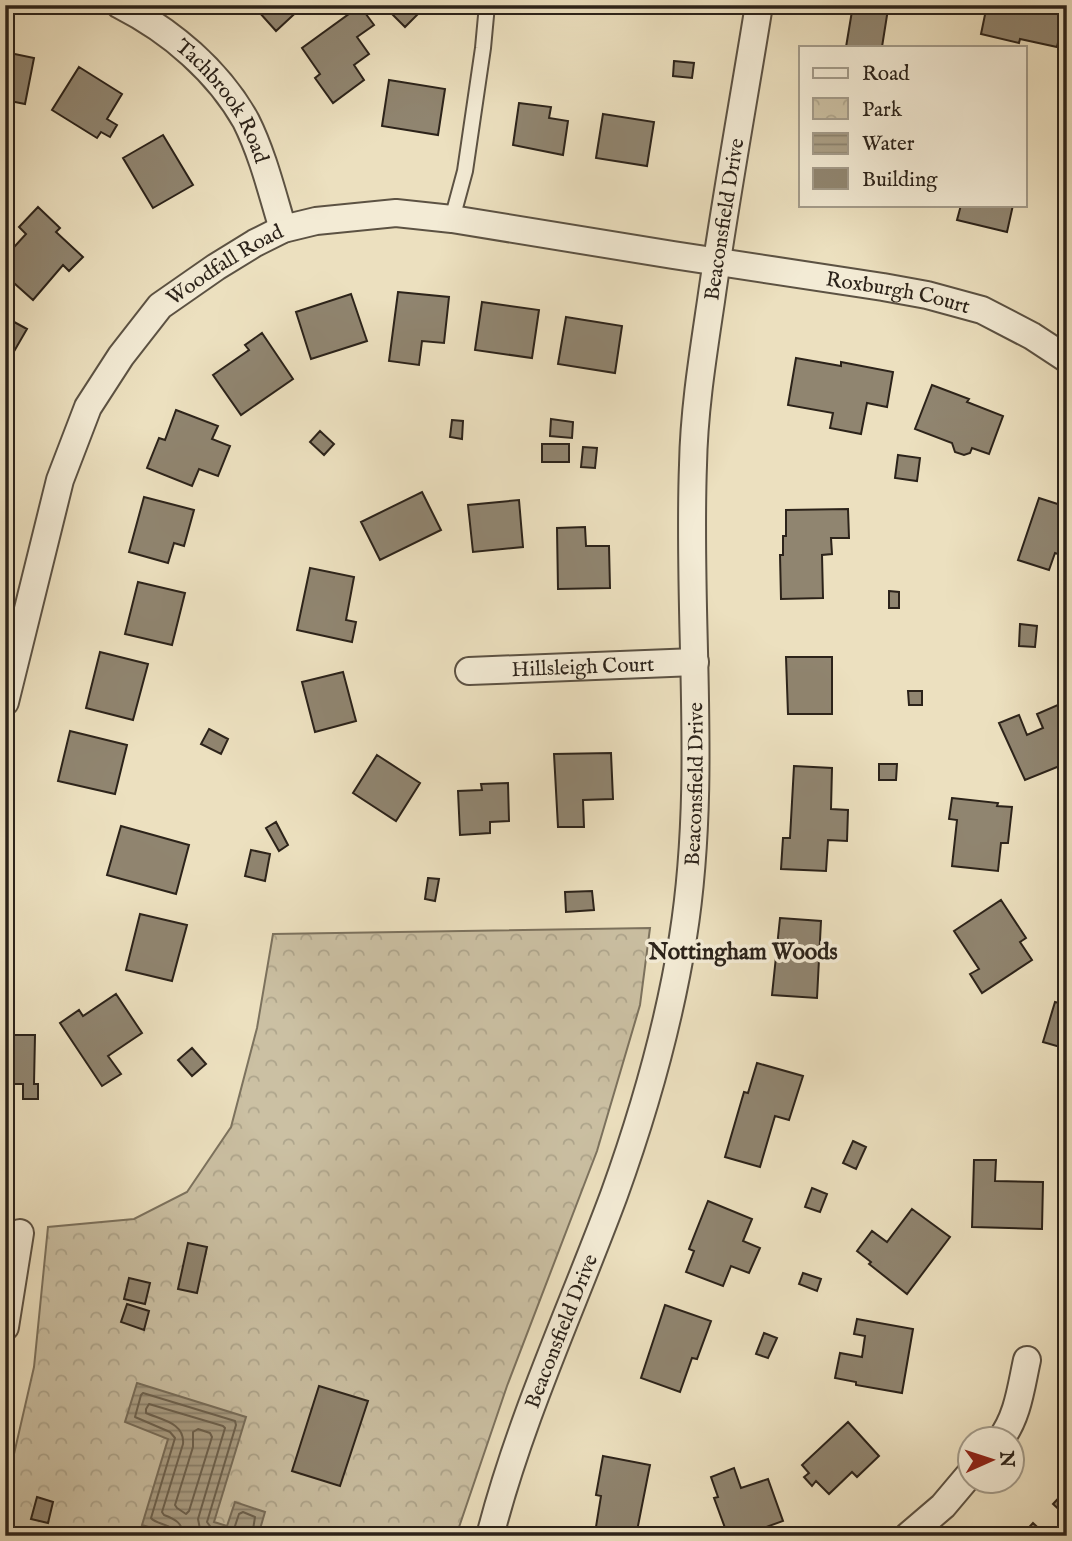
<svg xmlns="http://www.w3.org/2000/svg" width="1072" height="1541" viewBox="0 0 1072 1541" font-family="'IM FELL English',serif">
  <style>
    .park { fill: url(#park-crowns); stroke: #7c725e; stroke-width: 2 }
    .water { fill: url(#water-rules); stroke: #786e5b; stroke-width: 2 }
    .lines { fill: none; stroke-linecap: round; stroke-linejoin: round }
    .shore { stroke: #6c6250; stroke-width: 2 }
    .building { fill: #908570; stroke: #2c231a; stroke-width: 2 }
    .lane-casing { stroke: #5c5243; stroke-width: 18 }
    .street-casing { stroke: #5c5243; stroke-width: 30 }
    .lane { stroke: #f3ebd5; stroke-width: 14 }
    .street { stroke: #f3ebd5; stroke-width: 26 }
    .labels { text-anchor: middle; stroke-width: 7; stroke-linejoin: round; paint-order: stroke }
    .street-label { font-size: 21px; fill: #2c231a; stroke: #f3ebd5 }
    .neighbourhood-label { font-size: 23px; font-weight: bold; fill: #2c231a; stroke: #f3ebd5 }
  </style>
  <defs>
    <pattern id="park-crowns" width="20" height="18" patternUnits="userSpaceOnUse" patternTransform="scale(1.75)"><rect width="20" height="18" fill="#cbc0a3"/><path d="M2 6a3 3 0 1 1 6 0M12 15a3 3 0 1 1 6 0" fill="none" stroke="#aea58c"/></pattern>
    <pattern id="water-rules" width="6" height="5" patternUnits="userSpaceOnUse" patternTransform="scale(1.75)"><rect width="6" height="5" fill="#aba087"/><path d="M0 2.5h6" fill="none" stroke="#8b826e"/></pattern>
  </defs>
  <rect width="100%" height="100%" fill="#ece0bf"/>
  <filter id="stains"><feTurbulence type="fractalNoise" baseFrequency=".00286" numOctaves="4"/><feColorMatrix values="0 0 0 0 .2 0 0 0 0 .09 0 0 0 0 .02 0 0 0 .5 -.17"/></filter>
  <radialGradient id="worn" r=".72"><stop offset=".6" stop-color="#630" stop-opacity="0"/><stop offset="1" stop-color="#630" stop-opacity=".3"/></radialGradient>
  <!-- park -->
  <path class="park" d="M650,928L640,1005L597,1151L507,1386L456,1536H5V1493L34,1367L48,1227L134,1219L187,1192L231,1127L257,1028L273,934Z"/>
  <!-- water -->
  <path class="water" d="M137,1383L246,1417L214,1522L227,1526L235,1502L265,1512L258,1536H177L142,1525L168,1439L125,1422Z"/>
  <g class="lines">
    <!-- shore -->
    <path class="shore" d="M198,1429L210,1433L212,1437L189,1511L186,1514L177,1508L175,1505L193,1447V1432Z
      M174,1536C173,1522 158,1526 151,1518L175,1438L170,1432L135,1417L141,1395L143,1393L235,1421L236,1425L207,1522L212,1529L228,1533L234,1529L239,1514L243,1512L255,1517L252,1536
      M183,1536C183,1523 175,1519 164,1515L162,1512L183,1444C185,1423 162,1420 146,1413V1409L149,1404L223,1426L225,1428L198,1519L200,1529L206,1536"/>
  </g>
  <!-- building -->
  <path class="building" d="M261,5H304L276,31L259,12L263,8Z
    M400,5H408L417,15L405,27L391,13Z
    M548,5H597L596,13Z
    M853,5H904L903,12L888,9L882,47H846Z
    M987,5H1060L1066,7L1057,47L1020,39L1019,43L981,34Z
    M360,6L374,25L357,37L369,54L354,65L364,80L333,103L315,78L320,74L302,48Z
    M5,52L34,58L25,104L5,100Z
    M674,61L694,63L692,78L673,76Z
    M79,67L122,94L107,119L117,125L110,137L101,132L97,138L52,110Z
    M389,80L445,89L438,135L382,126Z
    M519,103L551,107L549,118L568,121L563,155L513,145Z
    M603,114L654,122L647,166L596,158Z
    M163,135L193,185L153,208L123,158Z
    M961,205H1013L1007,232L957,220Z
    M38,207L60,228L56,232L83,257L69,271L63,265L33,300L5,275V257L26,234L19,227Z
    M398,292L449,297L444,343L422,341L419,365L389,361Z
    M351,294L367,341L311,359L296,312Z
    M482,302L539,310L532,358L475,350Z
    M5,317L27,329L5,367Z
    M566,317L622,326L615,373L558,364Z
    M262,333L293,379L241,415L213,375L249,350L245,345Z
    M796,358L841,366V362L893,372L887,407L867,403L861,434L830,428L833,413L788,405Z
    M932,385L969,399L967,402L1003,416L989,454L972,448L970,453L964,455L955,452L952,443L915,429Z
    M176,410L218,426L212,439L230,446L218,476L199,469L192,486L147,468L159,438L165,440Z
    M551,419L573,422L572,438L550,436Z
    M452,420L463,421L462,439L450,437Z
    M320,431L334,444L324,455L310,442Z
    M542,444H569V462H542Z
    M583,447L597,448L595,468L581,467Z
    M898,455L920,458L917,481L895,478Z
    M422,492L441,530L380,560L361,522Z
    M144,497L194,510L184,546L174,543L168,563L129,552Z
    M1039,498L1067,507V557L1055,553L1049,570L1018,560Z
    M519,500L523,547L473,552L468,505Z
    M848,509L849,538H831L832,554L822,555L823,598L781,599L780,555H783V536H786V510Z
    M585,527L586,546H609L610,588L558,589L557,528Z
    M310,568L354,577L346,620L356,622L352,642L297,630Z
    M138,582L185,593L172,645L125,634Z
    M889,591L899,592V608H889Z
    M1020,624L1037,626L1035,647L1019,646Z
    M100,652L148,664L133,720L86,708Z
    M786,657H832V714H788Z
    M343,672L356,721L315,732L302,682Z
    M908,691H922V705H909Z
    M1067,701V763L1025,780L999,723L1019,715L1027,735L1043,728L1037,714Z
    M209,729L228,739L221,754L201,744Z
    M70,731L127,745L115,794L58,781Z
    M611,753L613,799L583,800L584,827H558L554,754Z
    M377,755L420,783L396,821L353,793Z
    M879,764H897L896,780H879Z
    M794,766L832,768L831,809L848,810L847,841L828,840L826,871L781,869L783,838H790Z
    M508,783L509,821L490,822V833L460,835L458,791L482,790L481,784Z
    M952,798L998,803L997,806L1012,807L1008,843H1001L998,871L952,866L957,820L949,819Z
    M276,822L288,845L279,851L266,828Z
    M121,826L189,845L176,894L107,875Z
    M251,850L270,854L265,881L245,876Z
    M428,878L439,879L435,901L425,899Z
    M592,891L594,910L566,912L565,892Z
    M1001,900L1026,938L1020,942L1032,960L982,993L970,974L979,969L954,931Z
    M140,914L187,925L172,981L126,970Z
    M780,918L821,921L817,998L772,995Z
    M116,994L142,1033L108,1056L121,1074L102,1086L60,1023L79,1010L83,1016Z
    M1055,1002L1067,1005V1049L1043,1042Z
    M5,1035H35L34,1084H38V1099H23V1084H5Z
    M192,1048L206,1064L192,1076L178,1060Z
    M757,1063L803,1076L789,1120L775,1116L760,1167L725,1157L744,1092L748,1093Z
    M853,1141L866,1147L856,1169L843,1163Z
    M974,1160H996L995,1181L1043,1182L1042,1229L972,1227Z
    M812,1188L827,1194L820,1212L805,1207Z
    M708,1201L752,1219L743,1241L760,1248L749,1273L731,1266L723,1286L686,1272L694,1251L689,1249Z
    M912,1209L950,1237L907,1294L869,1264L871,1262L857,1251L872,1231L887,1242Z
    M188,1243L207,1247L197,1293L178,1289Z
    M803,1273L821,1279L817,1291L799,1284Z
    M129,1278L150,1283L145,1304L124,1299Z
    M127,1304L149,1311L144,1330L121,1322Z
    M665,1305L711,1321L697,1359L692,1358L680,1392L641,1378Z
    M857,1319L913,1329L902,1393L856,1385V1382L835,1378L840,1353L862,1357L865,1336L854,1334Z
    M764,1333L777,1338L768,1358L756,1354Z
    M319,1386L368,1401L340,1486L292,1471Z
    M848,1422L879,1456L857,1477L852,1472L829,1494L816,1481L812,1486L804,1477L809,1473L802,1465Z
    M603,1456L650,1465L636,1536H609L595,1533L601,1496L596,1495Z
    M734,1468L741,1488L768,1479L783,1521L741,1536H728L714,1498L718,1497L711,1477Z
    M1067,1489V1517L1053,1504Z
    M37,1497L53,1502L48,1523L31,1519Z
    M1033,1523L1047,1536H1021Z"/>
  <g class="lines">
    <defs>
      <path id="lane" d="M452,219L465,171L483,48L487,5"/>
      <g id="street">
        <path id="s1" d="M120,5C171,31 218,71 246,121C263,155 272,193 283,229"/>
        <path id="s2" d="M469,671L695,662"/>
        <path id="s3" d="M5,702L60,480L88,407L121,356L160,306L216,267L255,243L283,229L316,221L396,213L452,219L673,255L883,287L927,295L982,310L1032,336L1067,359"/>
        <path d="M5,1327L20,1233"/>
        <path d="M1000,1440C1018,1417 1021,1387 1027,1360"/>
        <path id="s4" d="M490,1536C520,1419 572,1308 614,1195C644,1112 669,1024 683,937C708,780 687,623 693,465C694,410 703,355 711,301C725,202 743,104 759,5"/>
        <path d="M908,1536L943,1506L970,1474"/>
      </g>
    </defs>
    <!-- lane casing -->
    <use href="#lane" class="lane-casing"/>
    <!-- street casing -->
    <use href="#street" class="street-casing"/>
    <!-- lane -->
    <use href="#lane" class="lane"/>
    <!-- street -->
    <use href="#street" class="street"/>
  </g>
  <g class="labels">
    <!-- street labels -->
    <g class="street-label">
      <text dy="7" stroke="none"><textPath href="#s1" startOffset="144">Tachbrook Road</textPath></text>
      <text dy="7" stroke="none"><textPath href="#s4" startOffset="1351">Beaconsfield Drive</textPath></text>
      <text dy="7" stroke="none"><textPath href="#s3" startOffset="508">Woodfall Road</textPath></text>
      <text dy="7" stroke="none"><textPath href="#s3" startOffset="1199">Roxburgh Court</textPath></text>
      <text dy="7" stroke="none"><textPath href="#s2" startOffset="114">Hillsleigh Court</textPath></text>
      <text dy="7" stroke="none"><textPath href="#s4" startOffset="784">Beaconsfield Drive</textPath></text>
      <text dy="7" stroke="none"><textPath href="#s4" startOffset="217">Beaconsfield Drive</textPath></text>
    </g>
    <!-- neighbourhood labels -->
    <g class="neighbourhood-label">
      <text x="743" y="959">Nottingham Woods</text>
    </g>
  </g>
  <!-- margin -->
  <rect width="1072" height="1541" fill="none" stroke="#ece0bf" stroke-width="28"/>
  <rect x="7" y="7" width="1058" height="1527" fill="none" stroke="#2c231a" stroke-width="3.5"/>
  <rect x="14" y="14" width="1044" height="1513" fill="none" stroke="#2c231a" stroke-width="2"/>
  <!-- legend -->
  <rect x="799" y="46" width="228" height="161" fill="#f3ebd5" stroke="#a39b8a" stroke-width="2"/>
  <rect x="813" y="68" width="35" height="10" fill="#f3ebd5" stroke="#a39b8a" stroke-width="2"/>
  <text x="862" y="80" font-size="21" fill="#2c231a">Road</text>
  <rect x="813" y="98" width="35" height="21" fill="url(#park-crowns)" stroke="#a39b8a" stroke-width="2"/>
  <text x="862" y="116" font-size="21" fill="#2c231a">Park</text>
  <rect x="813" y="133" width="35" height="21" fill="url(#water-rules)" stroke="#a39b8a" stroke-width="2"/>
  <text x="862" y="150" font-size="21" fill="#2c231a">Water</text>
  <rect x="813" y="168" width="35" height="21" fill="#908570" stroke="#a39b8a" stroke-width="2"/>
  <text x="862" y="186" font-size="21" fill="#2c231a">Building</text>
  <!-- north arrow -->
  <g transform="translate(991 1460) rotate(87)"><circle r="33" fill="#f3ebd5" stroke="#a39b8a" stroke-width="2"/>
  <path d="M0-5L12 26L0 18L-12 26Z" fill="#8f2418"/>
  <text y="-10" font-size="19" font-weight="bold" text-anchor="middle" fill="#2c231a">N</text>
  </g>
  <rect width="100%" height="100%" filter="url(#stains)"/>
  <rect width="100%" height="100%" fill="url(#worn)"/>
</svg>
